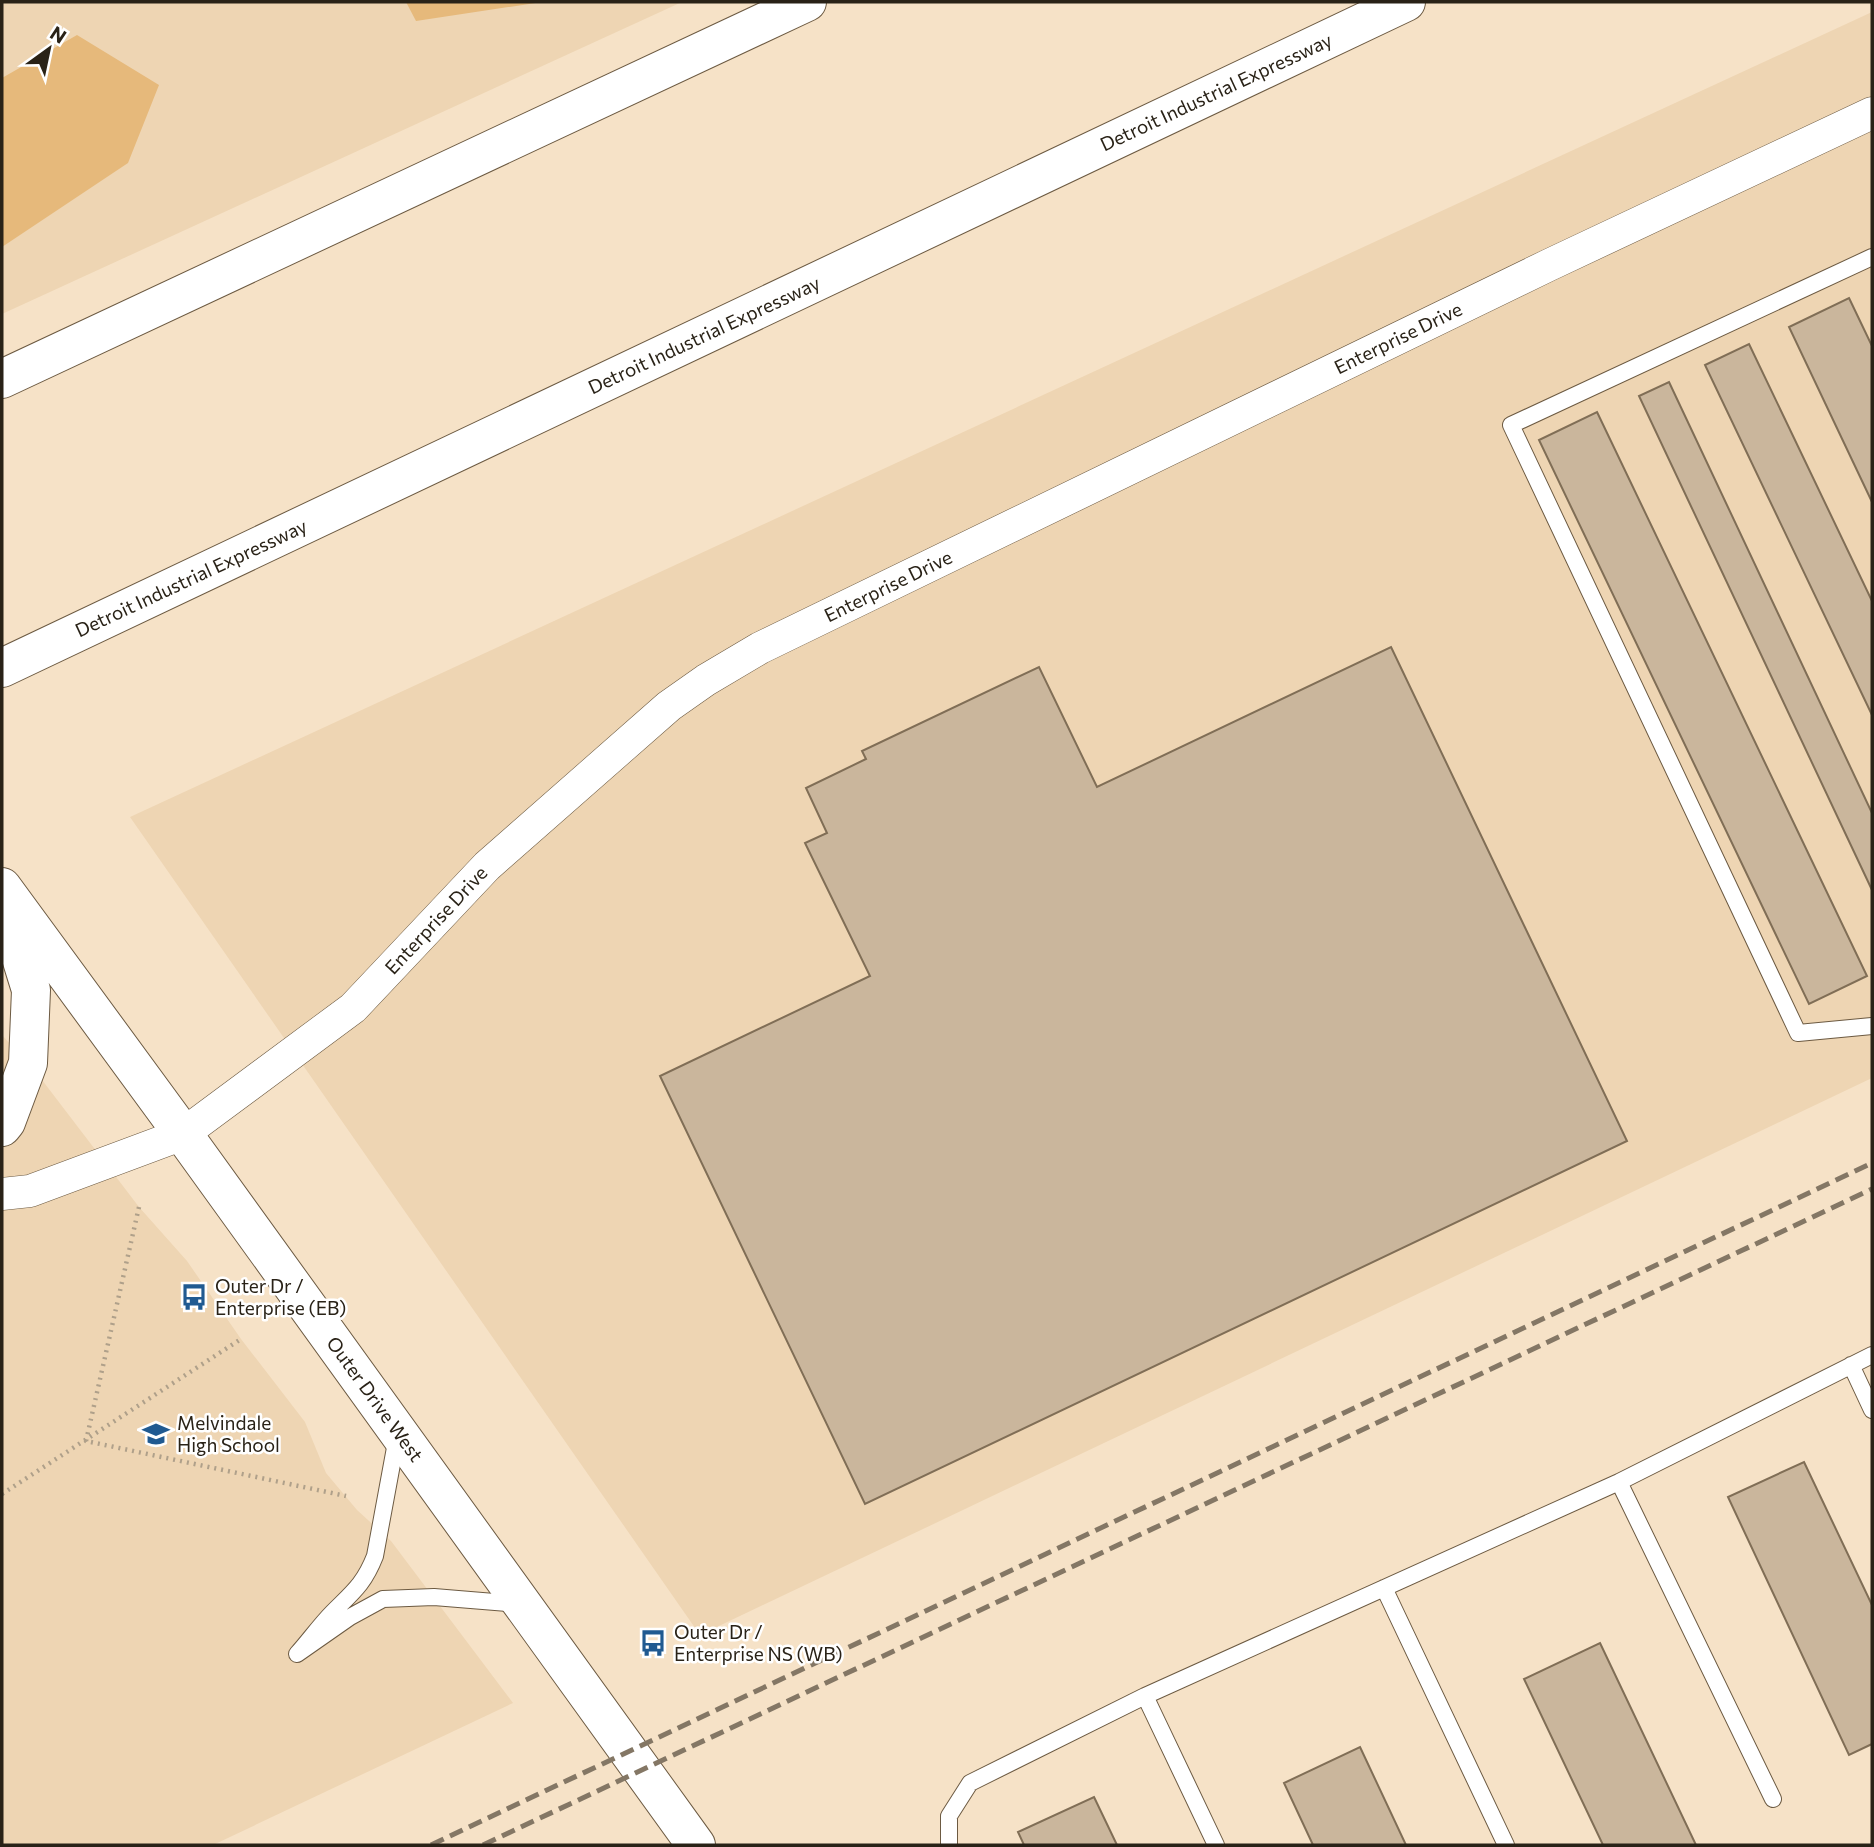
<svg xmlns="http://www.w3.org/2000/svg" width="1874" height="1847" viewBox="0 0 1874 1847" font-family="Commissioner,sans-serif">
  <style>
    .built { fill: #eed5b3 }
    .green { fill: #e6b97b }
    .building { fill: #cab69c; stroke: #806e56; stroke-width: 2 }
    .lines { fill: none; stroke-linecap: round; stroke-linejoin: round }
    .service-casing { stroke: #6c5a42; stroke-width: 18 }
    .minor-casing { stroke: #6c5a42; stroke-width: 33 }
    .secondary-casing { stroke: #6c5a42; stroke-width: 40 }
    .motorway-casing { stroke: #6c5a42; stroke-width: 40 }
    .path { stroke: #afa08a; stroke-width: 4.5; stroke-dasharray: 2 5; stroke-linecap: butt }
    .service { stroke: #fff; stroke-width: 16 }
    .minor { stroke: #fff; stroke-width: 32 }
    .secondary { stroke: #fff; stroke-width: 38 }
    .motorway { stroke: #fff; stroke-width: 38 }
    .rail { stroke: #847765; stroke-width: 5; stroke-dasharray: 14 7; stroke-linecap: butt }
    .labels { text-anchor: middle; stroke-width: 5; stroke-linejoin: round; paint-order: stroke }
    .street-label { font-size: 19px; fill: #292217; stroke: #fff }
    .poi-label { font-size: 19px; fill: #292217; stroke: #fff; text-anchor: start }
  </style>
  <rect width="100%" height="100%" fill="#f6e2c7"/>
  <!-- built -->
  <path class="built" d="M2,2H682L2,314Z
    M1872,12V1078L700,1635L130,817Z
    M2,1035L39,1076L139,1207L187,1261L241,1339L305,1422L326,1473L357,1510L391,1541L513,1703L213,1845H2Z"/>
  <!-- green -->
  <path class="green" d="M406,2H542L416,21Z
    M77,35L159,85L128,163L2,247V78Z"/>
  <!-- building -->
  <path class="building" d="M1849,298L1872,346V502L1789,327Z
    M1749,344L1872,601V715L1705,365Z
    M1669,382L1872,813V890L1639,396Z
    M1597,412L1867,976L1809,1004L1539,440Z
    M1391,647L1627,1141L865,1504L660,1076L870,976L805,843L827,833L806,788L866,759L862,751L1039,667L1097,787Z
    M1804,1462L1872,1605V1744L1849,1755L1728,1497Z
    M1600,1643L1696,1845H1603L1524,1679Z
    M1360,1747L1406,1845H1313L1284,1783Z
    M1094,1797L1117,1845H1024L1018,1832Z"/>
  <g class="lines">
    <defs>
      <path id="service" d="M1872,257L1511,425L1798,1033L1872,1026
        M1851,1365L1872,1410
        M397,1437L375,1556C364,1584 353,1592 333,1612C320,1625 309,1641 297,1654L350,1617L383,1599L434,1597L518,1604
        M1619,1482L1773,1799
        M1384,1588L1506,1845
        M1145,1696L1216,1845
        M949,1845V1816L970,1783L1145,1696L1619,1482L1872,1355"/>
      <path id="minor" d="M2,1194L30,1191L183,1134L353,1008L487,866L669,706L706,680L760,648L1549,265L1872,113"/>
      <path id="secondary" d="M2,887L183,1134L696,1845
        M2,1127L6,1122L28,1063L31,990L6,909"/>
      <path id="motorway" d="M2,379L807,2
        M2,668L1406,2"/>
    </defs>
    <!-- service casing -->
    <use href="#service" class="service-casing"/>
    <!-- minor casing -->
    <use href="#minor" class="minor-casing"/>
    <!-- secondary casing -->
    <use href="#secondary" class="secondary-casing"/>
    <!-- motorway casing -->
    <use href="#motorway" class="motorway-casing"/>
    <!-- path -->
    <path class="path" d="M139,1207L86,1441L346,1496
      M2,1494L241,1339"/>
    <!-- service -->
    <use href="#service" class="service"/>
    <!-- minor -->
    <use href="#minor" class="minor"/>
    <!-- secondary -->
    <use href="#secondary" class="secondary"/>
    <!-- motorway -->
    <use href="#motorway" class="motorway"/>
    <!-- rail -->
    <path class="rail" d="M431,1845L1872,1163
      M483,1845L1872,1189"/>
  </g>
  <!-- icons -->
  <defs>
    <symbol id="bus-bare" viewBox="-9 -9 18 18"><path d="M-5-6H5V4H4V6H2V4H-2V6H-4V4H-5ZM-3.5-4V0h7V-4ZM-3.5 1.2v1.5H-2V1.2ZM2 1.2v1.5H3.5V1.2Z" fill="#205a91" stroke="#fff" stroke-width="2.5" paint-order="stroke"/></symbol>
    <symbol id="school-bare" viewBox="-9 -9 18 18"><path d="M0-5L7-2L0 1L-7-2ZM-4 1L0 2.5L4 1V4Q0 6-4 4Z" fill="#205a91" stroke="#fff" stroke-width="2.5" paint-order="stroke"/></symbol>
  </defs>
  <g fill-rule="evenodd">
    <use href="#bus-bare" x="175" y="1278" width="38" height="38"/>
    <use href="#school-bare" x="137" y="1415" width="38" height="38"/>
    <use href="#bus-bare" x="634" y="1624" width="38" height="38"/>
  </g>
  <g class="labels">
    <!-- street labels -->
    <g class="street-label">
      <text transform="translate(1216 92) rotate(-25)" y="7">Detroit Industrial Expressway</text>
      <text transform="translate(704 335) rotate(-25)" y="7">Detroit Industrial Expressway</text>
      <text transform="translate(1398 338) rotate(-26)" y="7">Enterprise Drive</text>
      <text transform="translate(191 578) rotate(-25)" y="7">Detroit Industrial Expressway</text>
      <text transform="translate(888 586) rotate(-26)" y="7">Enterprise Drive</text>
      <text transform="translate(436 920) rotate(-47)" y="7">Enterprise Drive</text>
      <text transform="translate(375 1399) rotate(54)" y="7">Outer Drive West</text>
    </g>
    <!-- poi labels -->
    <g class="poi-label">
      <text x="215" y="1293">Outer Dr /<tspan x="215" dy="22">Enterprise (EB)</tspan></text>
      <text x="177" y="1430">Melvindale<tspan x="177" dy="22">High School</tspan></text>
      <text x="674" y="1639">Outer Dr /<tspan x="674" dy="22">Enterprise NS (WB)</tspan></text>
    </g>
  </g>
  <!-- border -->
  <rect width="1874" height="1847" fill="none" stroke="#292217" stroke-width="7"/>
  <!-- north arrow -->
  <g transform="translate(49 49) rotate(33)" stroke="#ffffff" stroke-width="5" paint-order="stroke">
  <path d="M0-5L12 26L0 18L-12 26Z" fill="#292217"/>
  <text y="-10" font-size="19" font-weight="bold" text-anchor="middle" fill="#292217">N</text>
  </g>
</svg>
